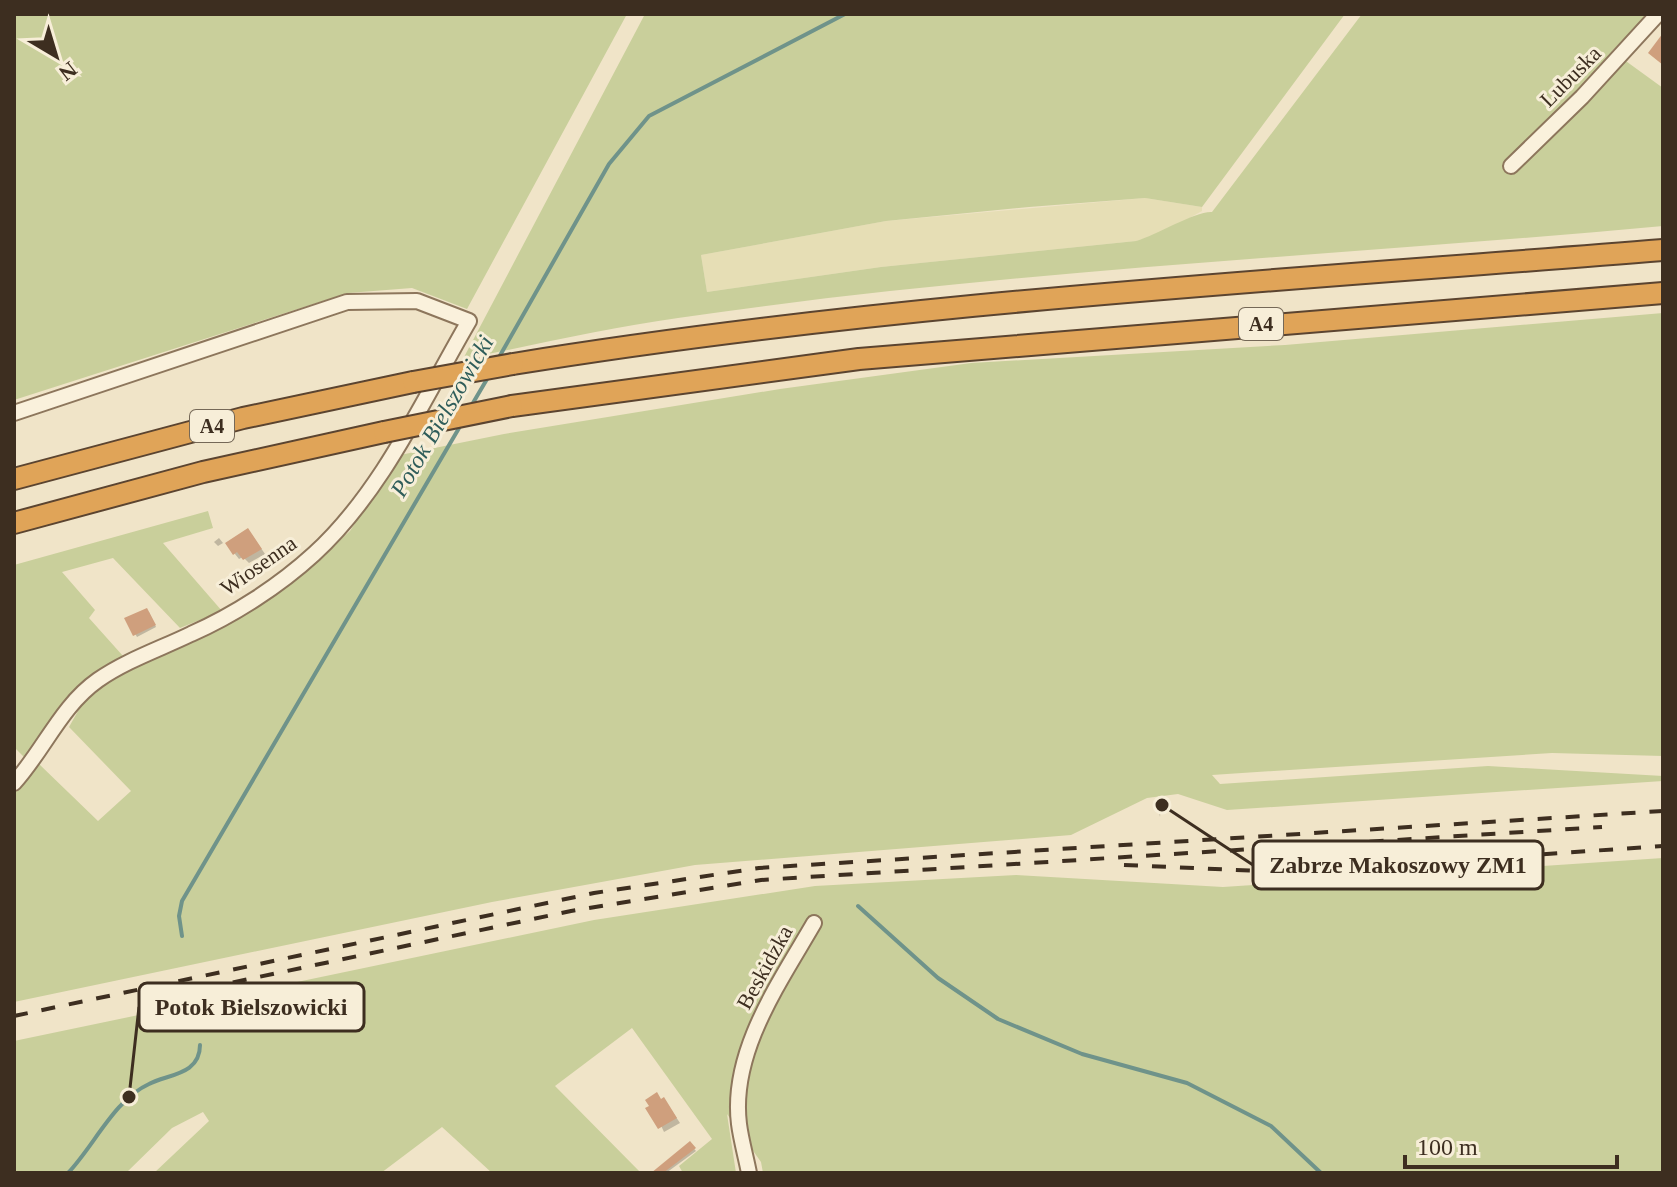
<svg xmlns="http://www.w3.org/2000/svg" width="1677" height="1187" viewBox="0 0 1677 1187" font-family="Georgia,serif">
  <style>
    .farmland { fill: #e6deb5 }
    .green { fill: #c9cf9b }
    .shadow { fill: #0003 }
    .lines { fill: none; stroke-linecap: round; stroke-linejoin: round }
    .stream { stroke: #6f938a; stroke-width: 4 }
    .building { fill: #cf9f7d }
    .minor-casing { stroke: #8d765c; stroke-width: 18 }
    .highway-casing { stroke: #5b4430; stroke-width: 24 }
    .minor { stroke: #faf1dc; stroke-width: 14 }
    .highway { stroke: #e0a458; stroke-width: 20 }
    .rail { stroke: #3d2e20; stroke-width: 4; stroke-dasharray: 14 14; stroke-linecap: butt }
    .highway-bridge-casing { stroke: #5b4430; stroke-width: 24; stroke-linecap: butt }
    .highway-bridge { stroke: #e0a458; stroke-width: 20 }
    .labels { text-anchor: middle; stroke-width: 6; stroke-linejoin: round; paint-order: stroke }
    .shield { fill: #f7eed8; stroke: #756857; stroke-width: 2 }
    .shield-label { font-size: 20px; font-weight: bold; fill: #3d2e20 }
    .street-label { font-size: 22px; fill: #3d2e20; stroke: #f7eed8 }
    .water-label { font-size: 24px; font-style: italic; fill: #2f5d5a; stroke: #f7eed8 }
    .leader { fill: none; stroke: #3d2e20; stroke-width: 3 }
    .callout-dot { fill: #3d2e20; stroke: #f7eed8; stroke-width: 3 }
    .callout { fill: #f7eed8; stroke: #3d2e20; stroke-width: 3 }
    .callout-label { font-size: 24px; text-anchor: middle; font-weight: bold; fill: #3d2e20 }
  </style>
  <rect width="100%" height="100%" fill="#f0e4c8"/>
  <!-- farmland -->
  <path class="farmland" d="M1145,198L1202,207V211L1160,234L1136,241L881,267L707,292L701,255L886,221Z"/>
  <!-- green -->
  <path class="green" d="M14,14H627L467,309L412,288L348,293L14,400Z
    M645,14H1345L1202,207L1145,198L1029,207L886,221L701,255L707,292L881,267L1136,241C1157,235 1195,211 1212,212L1362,14H1648L1612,51L1663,88V226C1335,256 1005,270 678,318C606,328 535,345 463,359Z
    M1663,313V756L1552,753L1212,775L1220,784L1488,766L1663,776V781L1227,810L1178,794L1147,798L1071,835L695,865L492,902L14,1002V792L39,764L98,821L131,791L69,727L86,697L134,667L202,636L287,587L350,531L400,455L504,434L780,389L971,363L1285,345Z
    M208,511L213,528L163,543L222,611L180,628L113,558L62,572L95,610L89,618L123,656C75,684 56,712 24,757L14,747V565Z
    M1663,858V1173H763L761,1162L727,1114L736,1173H683L679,1166L712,1139L632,1028L555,1086L641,1173H492L442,1127L381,1173H154L209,1121L203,1112L172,1128L126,1173H14V1041L594,920L815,886L1016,875L1223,887Z"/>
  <!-- shadow -->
  <path class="shadow" d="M252,535L265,554L249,563L243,557L239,559L227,544Z
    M219,538L223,543L218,546L214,542Z
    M149,612L156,627L137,637L127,619Z
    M1168,800L1171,811L1161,805L1160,817L1157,804Z
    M664,1099L680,1123L664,1132L652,1106Z
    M690,1144L696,1151L666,1173H654Z"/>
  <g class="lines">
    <!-- stream -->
    <path class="stream" d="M498,359L609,164L649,116L845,14
      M470,408L490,374
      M858,906L938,978L998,1019L1082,1054L1187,1083L1271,1126L1321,1173
      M182,936L179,916L182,901L462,423
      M68,1173C94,1146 114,1100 149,1084C168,1074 200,1075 200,1045"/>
  </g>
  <!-- building -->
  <path class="building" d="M1663,33V65L1648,53Z
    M248,528L262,549L243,560L237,552L233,555L225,543Z
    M147,608L156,625L133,636L124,618Z
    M657,1092L661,1099L664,1097L677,1118L658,1129L645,1108L649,1106L645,1100Z
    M690,1141L696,1148L663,1173H651Z"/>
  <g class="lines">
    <defs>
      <path id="minor" d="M1511,166L1582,97L1658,14
        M14,413L347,302L417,301L469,321C423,400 382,492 314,554C279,586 234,615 191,634C160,649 127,660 98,680C61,706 44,750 14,783
        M749,1173C746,1157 741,1140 739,1124C730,1052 780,982 814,923"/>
      <path id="highway" d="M513,364C894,302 1279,281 1663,250
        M512,406L859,359L1663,293
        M14,479L243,418L413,382
        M14,523L203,472L384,432"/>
    </defs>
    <!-- minor casing -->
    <use href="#minor" class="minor-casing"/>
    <!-- highway casing -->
    <use href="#highway" class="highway-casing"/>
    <!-- minor -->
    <use href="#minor" class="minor"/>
    <!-- highway -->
    <use href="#highway" class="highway"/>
    <!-- rail -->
    <path class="rail" d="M1124,865L1283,872L1663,846
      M178,994L571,911L761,880L1602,827
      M14,1016L594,893L759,868L1663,811"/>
    <defs>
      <path id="highway-bridge" d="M413,382L513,364
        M384,432L512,406"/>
    </defs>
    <!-- highway-bridge casing -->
    <use href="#highway-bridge" class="highway-bridge-casing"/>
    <!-- highway-bridge -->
    <use href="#highway-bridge" class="highway-bridge"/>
  </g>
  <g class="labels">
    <!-- shield labels -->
    <g class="shield">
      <rect x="1239" y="308" width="44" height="32" rx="6"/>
      <rect x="190" y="410" width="44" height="32" rx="6"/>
    </g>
    <g class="shield-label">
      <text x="1261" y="331">A4</text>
      <text x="212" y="433">A4</text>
    </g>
    <!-- street labels -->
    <g class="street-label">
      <text transform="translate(1570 76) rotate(-45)" y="8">Lubuska</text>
      <text transform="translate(258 565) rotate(-35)" y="8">Wiosenna</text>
      <text transform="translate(764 967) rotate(-61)" y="8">Beskidzka</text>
    </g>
    <!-- water labels -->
    <g class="water-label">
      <text transform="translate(442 416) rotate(-60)" y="8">Potok Bielszowicki</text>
    </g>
  </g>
  <!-- callouts -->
  <path class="leader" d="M1162 805L1253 865M129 1097L139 1007"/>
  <g class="callout-dot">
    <circle cx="1162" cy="805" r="8"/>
    <circle cx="129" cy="1097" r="8"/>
  </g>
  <g class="callout">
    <rect x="1253" y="841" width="290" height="48" rx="8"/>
    <rect x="139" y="983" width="225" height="48" rx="8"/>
  </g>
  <g class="callout-label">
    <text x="1398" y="873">Zabrze Makoszowy ZM1</text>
    <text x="251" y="1015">Potok Bielszowicki</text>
  </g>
  <!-- border -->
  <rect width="1677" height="1187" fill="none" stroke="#3d2e20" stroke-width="32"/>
  <!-- north arrow -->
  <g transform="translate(56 56) rotate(142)" stroke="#f7eed8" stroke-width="6" paint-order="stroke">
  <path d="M0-6L14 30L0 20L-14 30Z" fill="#3d2e20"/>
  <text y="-12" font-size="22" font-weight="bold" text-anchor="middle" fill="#3d2e20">N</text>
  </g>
  <!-- scale -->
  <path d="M1405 1155v12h212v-12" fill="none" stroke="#3d2e20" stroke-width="4"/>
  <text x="1417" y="1155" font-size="24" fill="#3d2e20" stroke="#f7eed8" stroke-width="6" paint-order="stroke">100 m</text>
</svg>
